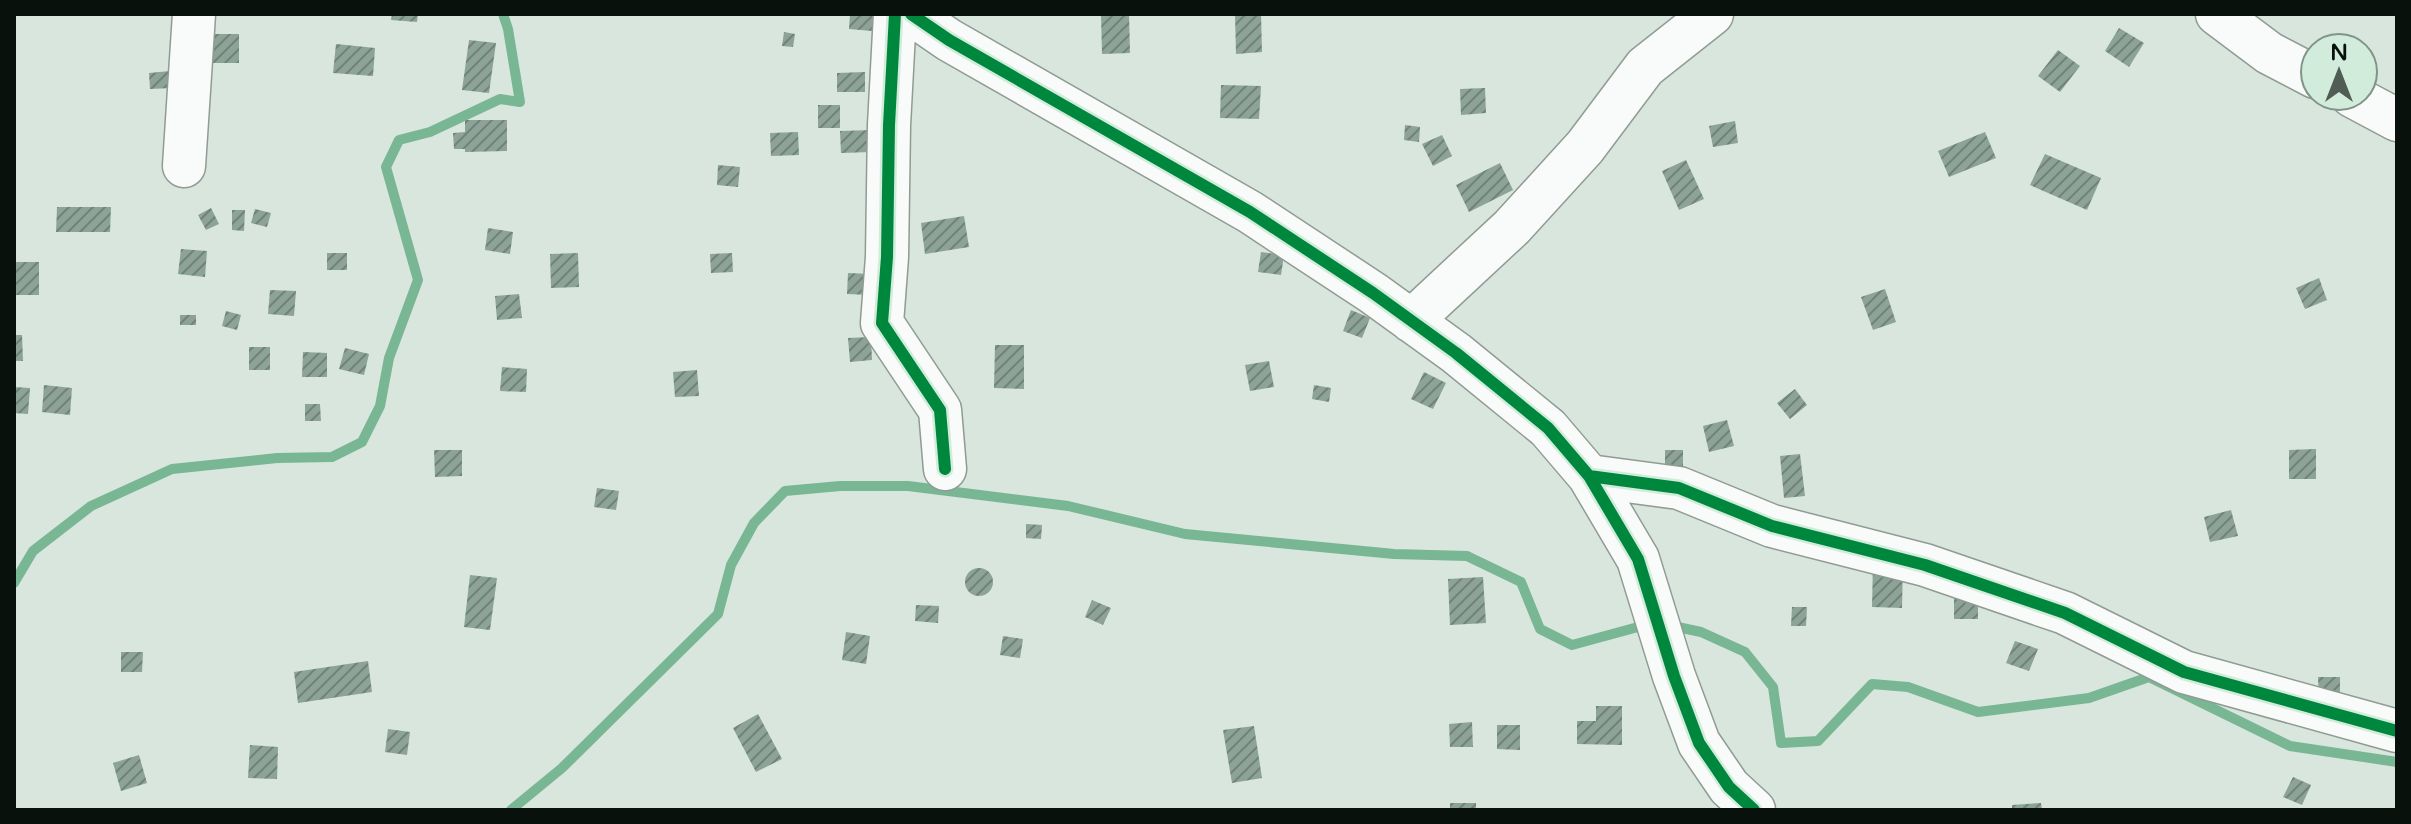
<svg xmlns="http://www.w3.org/2000/svg" width="2411" height="824" viewBox="0 0 2411 824" font-family="'Varela Round',sans-serif">
  <style>
    .lines { fill: none; stroke-linecap: round; stroke-linejoin: round }
    .stream { stroke: #79b694; stroke-width: 10 }
    .building { fill: url(#building-hatch) }
    .minor-casing { stroke: #909b94; stroke-width: 45 }
    .minor { stroke: #f9fbfa; stroke-width: 42 }
    .cycleway-casing { stroke: #d2ecdb; stroke-width: 17 }
    .cycleway { stroke: #00873e; stroke-width: 12 }
  </style>
  <defs>
    <pattern id="building-hatch" width="6" height="6" patternUnits="userSpaceOnUse" patternTransform="scale(2)"><rect width="6" height="6" fill="#8da397"/><path d="M-1 1l2-2M0 6l6-6M5 7l2-2" fill="none" stroke="#718379"/></pattern>
  </defs>
  <rect width="100%" height="100%" fill="#d8e6dd"/>
  <g class="lines">
    <!-- stream -->
    <path class="stream" d="M14,583L33,551L91,506L172,469L277,458L332,457L362,442L380,406L389,358L418,280L386,167L399,140L430,132L500,99L520,102L508,29L503,14
      M1668,625L1701,632L1745,652L1773,687L1781,743L1818,741L1872,684L1908,687L1978,712L2089,698L2149,677L2290,746L2397,762
      M511,810L562,768L718,614L731,565L754,523L785,491L840,486H908L1068,506L1185,534L1394,554L1467,556L1521,582L1540,629L1572,645L1649,624"/>
  </g>
  <!-- building -->
  <path class="building" d="M392,14H418L417,22L391,20Z
    M850,14H873L872,31L849,29Z
    M1101,14H1129L1130,53L1102,54Z
    M1235,14H1261L1262,52L1236,54Z
    M2119,28L2144,43L2129,67L2105,51Z
    M784,32L795,34L793,47L782,46Z
    M212,34H239V63H212Z
    M469,40L496,43L489,93L462,90Z
    M336,44L375,48L373,76L333,73Z
    M2058,50L2080,66L2060,92L2038,76Z
    M170,71L172,88L150,89L149,73Z
    M865,72V92H837V73Z
    M1221,85L1261,86L1259,119L1220,118Z
    M1485,88L1486,113L1461,115L1460,89Z
    M818,105H840V128H818Z
    M465,120H507V151L465,152V149H454L453,133L465,132Z
    M1735,121L1738,143L1713,147L1709,126Z
    M1405,125L1420,127L1419,142L1404,140Z
    M872,130V152L841,153L840,131Z
    M798,132L799,155L771,156L770,133Z
    M1985,132L1996,158L1949,177L1938,151Z
    M1442,135L1452,156L1433,166L1422,144Z
    M2045,154L2101,178L2087,210L2030,185Z
    M1686,160L1704,199L1679,210L1662,171Z
    M1500,163L1513,190L1469,212L1456,185Z
    M718,165L740,167L738,187L717,185Z
    M57,207H111L110,232H56Z
    M211,208L219,224L206,230L198,215Z
    M255,209L271,213L267,227L251,223Z
    M232,210H245L244,231L232,230Z
    M964,216L969,247L925,254L921,223Z
    M488,228L513,232L510,254L485,250Z
    M181,249L207,251L205,277L178,274Z
    M1261,252L1284,255L1281,275L1258,272Z
    M327,253H347V270H327Z
    M578,253L579,287L551,288L550,254Z
    M732,253L733,272L711,273L710,254Z
    M14,262H39V295H14Z
    M848,273L871,274L870,295L847,294Z
    M2319,278L2327,300L2305,309L2296,288Z
    M1885,289L1896,322L1873,330L1861,297Z
    M270,290L296,291L294,316L268,314Z
    M519,294L522,318L497,320L495,296Z
    M1351,310L1370,318L1362,338L1343,331Z
    M226,311L241,315L237,330L222,326Z
    M180,315H196V325H180Z
    M14,335H22L23,361H14Z
    M871,337L872,360L850,362L848,338Z
    M995,345H1024V389L994,388Z
    M249,347H270V370H249Z
    M345,348L369,354L364,375L339,369Z
    M303,352L327,353V377H302Z
    M1269,361L1274,387L1250,391L1245,365Z
    M502,367L527,369L526,392L500,391Z
    M697,370L699,396L675,397L673,372Z
    M1424,372L1446,383L1433,409L1411,399Z
    M44,385L72,388L70,415L42,412Z
    M1314,385L1331,388L1329,402L1312,399Z
    M14,387L30,388L28,414L14,413Z
    M1795,389L1807,405L1790,419L1777,403Z
    M305,404H320L321,421H305Z
    M1727,420L1734,446L1709,452L1703,426Z
    M2316,449V479H2289V450Z
    M434,450H462V476L435,477Z
    M1665,450H1683V471H1665Z
    M1800,454L1805,496L1784,498L1780,456Z
    M597,488L619,491L616,510L594,507Z
    M2231,510L2238,536L2210,542L2204,517Z
    M1026,524L1042,525L1041,539L1026,538Z
    M1873,562L1903,563L1902,608L1872,607Z
    M965 582a14 14 0 1 1 28 0a14 14 0 1 1-28 0Z
    M470,575L497,578L490,630L464,627Z
    M1483,577L1486,623L1450,625L1448,579Z
    M1954,596H1978V619H1954Z
    M1092,600L1111,608L1103,625L1085,617Z
    M916,605L939,606L938,623L915,621Z
    M1792,607H1807L1806,626H1791Z
    M846,632L870,636L866,664L842,660Z
    M1003,636L1023,639L1020,658L1000,655Z
    M2015,641L2038,649L2029,671L2006,663Z
    M121,652H143L142,672H121Z
    M368,661L372,692L298,703L294,672Z
    M2318,677H2340V700H2319Z
    M1596,706H1622V745L1577,744V721H1596Z
    M758,714L782,759L756,772L733,728Z
    M1472,722L1473,747H1450L1449,724Z
    M1497,725H1520V750L1497,749Z
    M1254,726L1262,778L1232,783L1223,730Z
    M388,729L410,732L407,755L385,752Z
    M250,745L278,747L277,779L248,778Z
    M139,755L147,783L121,791L113,763Z
    M2293,777L2311,785L2302,805L2283,797Z
    M1450,803H1476V810H1450Z
    M2041,803L2042,810H2012V805Z"/>
  <g class="lines">
    <defs>
      <path id="minor" d="M895,14L889,125L887,257L882,323L940,410L945,469
        M911,14L949,40L1250,212L1373,293L1456,353L1548,428L1589,476L1638,559L1674,676L1699,743L1729,787L1754,810
        M2217,14L2269,53L2315,77
        M2352,96L2397,120
        M184,166L194,14
        M1411,321L1512,227L1585,147L1645,67L1712,14
        M1589,476L1679,488L1772,526L1925,565L2065,613L2184,672L2397,731"/>
    </defs>
    <!-- minor casing -->
    <use href="#minor" class="minor-casing"/>
    <!-- minor -->
    <use href="#minor" class="minor"/>
    <defs>
      <path id="cycleway" d="M895,14L889,125L887,257L882,323L940,410L945,469
        M911,14L949,40L1250,212L1373,293L1456,353L1548,428L1589,476L1638,559L1674,676L1699,743L1729,787L1754,810
        M1589,476L1679,488L1772,526L1925,565L2065,613L2184,672L2397,731"/>
    </defs>
    <!-- cycleway casing -->
    <use href="#cycleway" class="cycleway-casing"/>
    <!-- cycleway -->
    <use href="#cycleway" class="cycleway"/>
  </g>
  <!-- border -->
  <rect width="2411" height="824" fill="none" stroke="#08110b" stroke-width="32"/>
  <!-- north arrow -->
  <g transform="translate(2339 72)"><circle r="38" fill="#d2ecdb" stroke="#819488" stroke-width="2"/>
  <path d="M0-6L14 30L0 20L-14 30Z" fill="#515c54"/>
  <text y="-12" font-size="22" font-weight="bold" text-anchor="middle" fill="#08110b">N</text>
  </g>
</svg>
